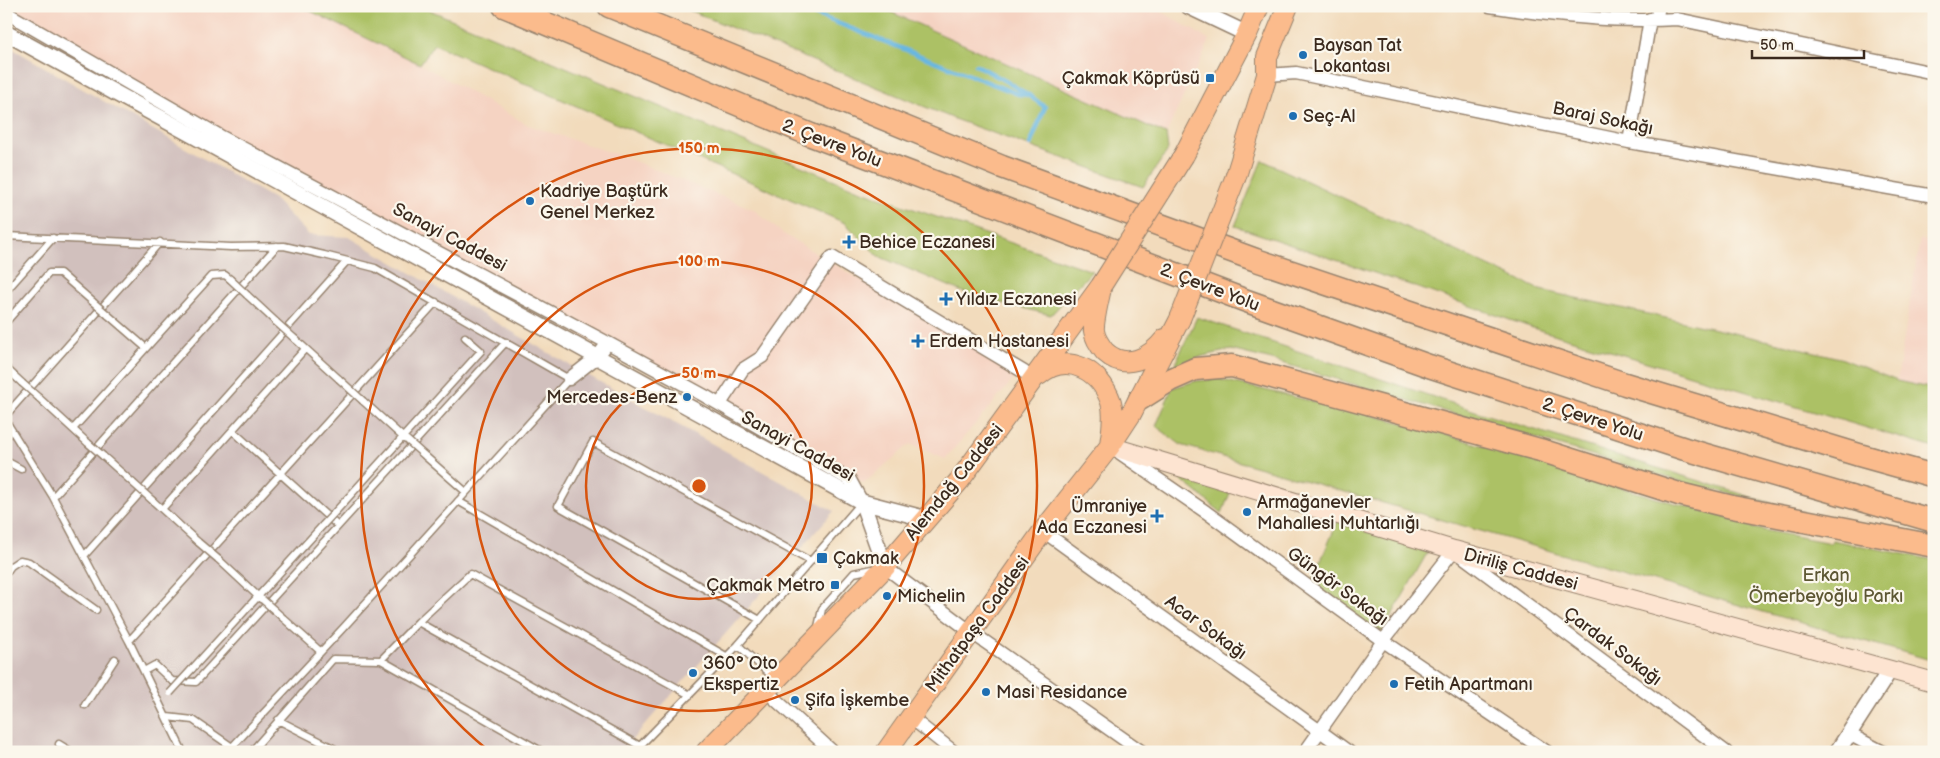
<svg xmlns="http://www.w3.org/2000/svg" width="1940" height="758" viewBox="0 0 1940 758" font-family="'Balsamiq Sans',sans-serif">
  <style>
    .built { fill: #f5d3c2 }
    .industrial { fill: #d1c0bd }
    .green { fill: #acc165; stroke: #747642 }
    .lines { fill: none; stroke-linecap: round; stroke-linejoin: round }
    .stream { stroke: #67b7e2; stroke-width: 4.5 }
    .service-casing { stroke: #96826d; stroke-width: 9 }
    .minor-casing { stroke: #96826d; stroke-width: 15 }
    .tertiary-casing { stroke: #96826d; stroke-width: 18 }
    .secondary-casing { stroke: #96826d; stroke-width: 20 }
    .primary-casing { stroke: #96826d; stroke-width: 22 }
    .motorway-casing { stroke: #96826d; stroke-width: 25 }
    .service { stroke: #fff; stroke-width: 6 }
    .minor { stroke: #fff; stroke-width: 12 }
    .tertiary { stroke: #fff; stroke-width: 15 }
    .secondary { stroke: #fde4d1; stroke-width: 18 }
    .primary { stroke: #fbbb8c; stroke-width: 20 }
    .motorway { stroke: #fbbb8c; stroke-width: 22 }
    .service-bridge-casing { stroke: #96826d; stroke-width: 9; stroke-linecap: butt }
    .primary-bridge-casing { stroke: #96826d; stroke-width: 22; stroke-linecap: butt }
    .service-bridge { stroke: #fff; stroke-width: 6 }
    .primary-bridge { stroke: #fbbb8c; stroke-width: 20 }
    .ring { fill: none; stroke: #d7540e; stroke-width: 2.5 }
    .poi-dot { fill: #1f6fb2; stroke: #fbf7ec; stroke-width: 2 }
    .labels { text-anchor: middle; stroke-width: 4.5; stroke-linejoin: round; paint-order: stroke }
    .poi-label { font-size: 18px; fill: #3b2a1e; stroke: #fbf7ec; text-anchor: start }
    .street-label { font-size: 18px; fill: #3b2a1e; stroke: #fbf7ec }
    .park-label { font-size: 18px; fill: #5d5733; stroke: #fbf7ec }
    .centre { fill: #d7540e; stroke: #fbf7ec; stroke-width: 2.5 }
    .ring-label { font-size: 15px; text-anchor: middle; font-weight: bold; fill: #d7540e; stroke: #fbf7ec; stroke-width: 4.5; stroke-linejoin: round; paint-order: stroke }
  </style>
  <rect width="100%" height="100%" fill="#fbf7ec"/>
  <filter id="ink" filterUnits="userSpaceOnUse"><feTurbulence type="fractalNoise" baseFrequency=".02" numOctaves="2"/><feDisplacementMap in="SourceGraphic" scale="10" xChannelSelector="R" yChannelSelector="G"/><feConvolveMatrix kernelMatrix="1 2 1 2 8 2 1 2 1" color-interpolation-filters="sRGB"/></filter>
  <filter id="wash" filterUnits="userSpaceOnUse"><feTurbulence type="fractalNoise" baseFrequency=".0096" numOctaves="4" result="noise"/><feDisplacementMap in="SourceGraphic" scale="20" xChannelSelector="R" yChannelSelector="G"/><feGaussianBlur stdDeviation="1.12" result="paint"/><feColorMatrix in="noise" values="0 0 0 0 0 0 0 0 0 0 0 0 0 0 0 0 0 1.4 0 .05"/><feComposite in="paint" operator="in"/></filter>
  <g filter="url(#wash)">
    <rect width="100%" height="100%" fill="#f2dbbc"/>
    <!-- built -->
    <path class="built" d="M8,6H300L420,64L528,125L627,158L753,209L782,233L1018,374L945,459L910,444L864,483L597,344L258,158Z
      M877,6H1152L1210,40L1166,134Z
      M1920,239L1934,242V389L1897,381Z"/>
    <!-- industrial -->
    <path class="industrial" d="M6,45L274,199L309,235L349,237L573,367L834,511L621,752H6Z"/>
    <!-- green -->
    <path class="green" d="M300,6H420L856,189L1092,271L1051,315L970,295L878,256L845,223L434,44L420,64Z
      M679,6H877L1166,134L1168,150L1143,187L957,120Z
      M1262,160L1540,290L1787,345L1843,359L1897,381L1934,389V448L1533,328L1413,286L1235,226Z
      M1197,317L1487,415L1777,505L1693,485L1272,360L1231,350L1203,356L1173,368Z
      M1218,379L1421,427L1656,498L1753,524L1752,528L1831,543L1832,540L1934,560V661L1181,445L1156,426L1172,388L1196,381Z
      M1183,469L1232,488L1222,513L1178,477Z
      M1340,516L1430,548L1379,638L1309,588Z"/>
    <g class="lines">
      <!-- stream -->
      <path class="stream" d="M794,6L1018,94L1029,95
        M976,65C1001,78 1023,90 1045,107L1030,145"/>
    </g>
  </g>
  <g filter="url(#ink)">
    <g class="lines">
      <defs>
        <path id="service" d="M6,236L231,247L284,246L324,255L375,268L569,379L344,627L232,747L193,720L167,717
          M6,291L53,238
          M247,295L276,322
          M108,315L146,348
          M6,322L49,273H60L93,302
          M295,339L339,379
          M6,368L22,383
          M39,398L88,443
          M363,401L406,440
          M6,415L160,242
          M6,421L53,497L129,641L183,752
          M73,429L211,276L225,275L230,279
          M233,431L338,526
          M103,456L133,483
          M425,456L466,492
          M6,461L21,469
          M53,497L277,246
          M153,501L198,542
          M458,501L726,656
          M162,509L305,349
          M336,511L481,351L465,337
          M84,556L347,261
          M218,559L261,599
          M6,573L11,566L20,560L29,562L96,610
          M283,618L320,651
          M760,620L558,506L593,442L810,561
          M418,622L640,746
          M818,627L822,609L854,573L877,568
          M129,641L436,302
          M738,645L774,678
          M381,660L418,622L470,574L690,695
          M192,669L323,525
          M144,671L155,665L172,681L196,682L506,342
          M85,705L115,659
          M278,720L341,752
          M59,744L72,752
          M251,752L333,659L381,660L543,752
          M634,752L738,645L861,503"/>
        <path id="minor" d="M1490,6C1552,16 1615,23 1677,19L1934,73
          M6,16L10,15L220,136L608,343L705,396L850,480L862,502
          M1656,20L1659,6
          M1267,75L1296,73L1629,142L1934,196
          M1629,142L1650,19
          M569,379L597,357L608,343
          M720,404L743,369L762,357L832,257L1024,372L1033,380
          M1120,453L1206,512L1379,638L1547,752
          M1043,531L1349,752
          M885,567L971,632L1142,752
          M766,691L833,752
          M910,717L954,752
          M1849,734L1883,752
          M1305,752L1383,641L1454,550L1726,752"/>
        <path id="tertiary" d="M1188,6L1247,34
          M6,33L862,502L927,519
          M862,502L885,567
          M1837,752L1890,670"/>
        <path id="secondary" d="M1110,446L1454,550L1934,682"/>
        <path id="primary" d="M1184,155L1247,34L1259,6
          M1236,176L1267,75V57L1288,6
          M1101,288C1099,298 1093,322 1094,331C1095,338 1101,347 1105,352C1126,371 1150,358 1165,339
          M1039,375C1067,351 1100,370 1111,402C1115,415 1112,431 1110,444
          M706,752L885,567L959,481L1101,286
          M886,752L1043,531L1110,446L1131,414L1180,319"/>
        <path id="motorway" d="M504,6L811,135L1244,300L1429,366L1685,449L1934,521
          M609,6L1002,167L1256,260L1625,384L1859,455L1934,476
          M1140,399L1170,380L1195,369L1232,366L1540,450L1679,494L1732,507L1934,546"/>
      </defs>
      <!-- service casing -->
      <use href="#service" class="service-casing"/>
      <!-- minor casing -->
      <use href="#minor" class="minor-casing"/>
      <!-- tertiary casing -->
      <use href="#tertiary" class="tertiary-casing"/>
      <!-- secondary casing -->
      <use href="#secondary" class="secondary-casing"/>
      <!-- primary casing -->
      <use href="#primary" class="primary-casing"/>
      <!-- motorway casing -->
      <use href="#motorway" class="motorway-casing"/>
      <!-- service -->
      <use href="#service" class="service"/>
      <!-- minor -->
      <use href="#minor" class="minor"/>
      <!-- tertiary -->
      <use href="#tertiary" class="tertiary"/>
      <!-- secondary -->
      <use href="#secondary" class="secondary"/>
      <!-- primary -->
      <use href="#primary" class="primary"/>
      <!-- motorway -->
      <use href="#motorway" class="motorway"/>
      <defs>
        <path id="service-bridge" d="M230,279L247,295
          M93,302L108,315
          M276,322L295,339
          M339,379L363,401
          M22,383L39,398
          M407,440L425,456
          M88,443L103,456
          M133,483L153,501
          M323,525L336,511
          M198,542L218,559
          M263,600L283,618
          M170,693L192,669"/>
        <path id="primary-bridge" d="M1101,286L1184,155
          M1180,319L1236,176"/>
      </defs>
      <!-- service-bridge casing -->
      <use href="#service-bridge" class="service-bridge-casing"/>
      <!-- primary-bridge casing -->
      <use href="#primary-bridge" class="primary-bridge-casing"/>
      <!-- service-bridge -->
      <use href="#service-bridge" class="service-bridge"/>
      <!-- primary-bridge -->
      <use href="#primary-bridge" class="primary-bridge"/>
    </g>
  </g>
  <!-- distance rings -->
  <g class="ring">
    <circle cx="699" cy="486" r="113"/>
    <circle cx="699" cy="486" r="225"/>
    <path d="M489 751A338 338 0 1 1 909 751"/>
  </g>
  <!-- markers -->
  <g class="poi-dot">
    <circle cx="1303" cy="55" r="5"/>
    <rect x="1205" y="73" width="10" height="10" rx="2.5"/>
    <circle cx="1293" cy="116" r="5"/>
    <circle cx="530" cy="201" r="5"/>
    <path d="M846.5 234.5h5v5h5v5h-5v5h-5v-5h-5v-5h5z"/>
    <path d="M943.5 291.5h5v5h5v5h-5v5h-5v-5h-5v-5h5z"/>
    <path d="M915.5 333.5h5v5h5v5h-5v5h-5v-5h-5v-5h5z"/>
    <circle cx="687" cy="397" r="5"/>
    <circle cx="1247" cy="512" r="5"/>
    <path d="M1154.5 508.5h5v5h5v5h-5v5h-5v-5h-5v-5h5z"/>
    <rect x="816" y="552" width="12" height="12" rx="2.5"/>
    <rect x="830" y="580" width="10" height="10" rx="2.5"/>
    <circle cx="887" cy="596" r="5"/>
    <circle cx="693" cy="673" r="5"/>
    <circle cx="1394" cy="684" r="5"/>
    <circle cx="986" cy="692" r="5"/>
    <circle cx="795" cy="700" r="5"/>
  </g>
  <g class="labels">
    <!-- poi labels -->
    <g class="poi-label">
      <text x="1313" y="51">Baysan Tat<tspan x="1313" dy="21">Lokantası</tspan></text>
      <text x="1200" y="84" text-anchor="end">Çakmak Köprüsü</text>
      <text x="1303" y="122">Seç-Al</text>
      <text x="540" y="197">Kadriye Baştürk<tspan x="540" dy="21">Genel Merkez</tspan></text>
      <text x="859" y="248">Behice Eczanesi</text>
      <text x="956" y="305">Yıldız Eczanesi</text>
      <text x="929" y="347">Erdem Hastanesi</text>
      <text x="677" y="403" text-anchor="end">Mercedes-Benz</text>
      <text x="1257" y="508">Armağanevler<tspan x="1257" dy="21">Mahallesi Muhtarlığı</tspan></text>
      <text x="1147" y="512" text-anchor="end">Ümraniye<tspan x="1147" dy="21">Ada Eczanesi</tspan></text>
      <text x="833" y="564">Çakmak</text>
      <text x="825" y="591" text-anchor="end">Çakmak Metro</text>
      <text x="897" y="602">Michelin</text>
      <text x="703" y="669">360° Oto<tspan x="703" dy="21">Ekspertiz</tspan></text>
      <text x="1404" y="690">Fetih Apartmanı</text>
      <text x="996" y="698">Masi Residance</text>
      <text x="805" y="706">Şifa İşkembe</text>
    </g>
    <!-- street labels -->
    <g class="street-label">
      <text transform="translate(1603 118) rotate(12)" y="6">Baraj Sokağı</text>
      <text transform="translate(832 143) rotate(21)" y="6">2. Çevre Yolu</text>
      <text transform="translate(450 237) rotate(28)" y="6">Sanayi Caddesi</text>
      <text transform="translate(1210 287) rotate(21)" y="6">2. Çevre Yolu</text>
      <text transform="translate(1593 419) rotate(18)" y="6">2. Çevre Yolu</text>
      <text transform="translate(798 446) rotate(29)" y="6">Sanayi Caddesi</text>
      <text transform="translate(954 482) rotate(-51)" y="6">Alemdağ Caddesi</text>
      <text transform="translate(1521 569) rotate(15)" y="6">Diriliş Caddesi</text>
      <text transform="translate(1338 586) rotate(36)" y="6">Güngör Sokağı</text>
      <text transform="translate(977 624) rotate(-54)" y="6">Mithatpaşa Caddesi</text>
      <text transform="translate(1206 627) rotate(36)" y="6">Acar Sokağı</text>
      <text transform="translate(1613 646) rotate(37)" y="6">Çardak Sokağı</text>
    </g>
    <!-- park labels -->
    <g class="park-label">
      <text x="1826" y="581">Erkan<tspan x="1826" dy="21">Ömerbeyoğlu Parkı</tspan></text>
    </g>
  </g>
  <circle cx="699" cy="486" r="8" class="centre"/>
  <g class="ring-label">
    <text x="699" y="153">150 m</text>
    <text x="699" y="266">100 m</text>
    <text x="699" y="378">50 m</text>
  </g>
  <!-- margin -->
  <rect width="1940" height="758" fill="none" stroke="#fbf7ec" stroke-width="25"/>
  <!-- scale -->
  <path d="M1752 50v8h112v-8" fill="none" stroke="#3b2a1e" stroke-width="2.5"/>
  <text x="1760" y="50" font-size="15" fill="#3b2a1e" stroke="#fbf7ec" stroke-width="4" paint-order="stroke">50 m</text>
</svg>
